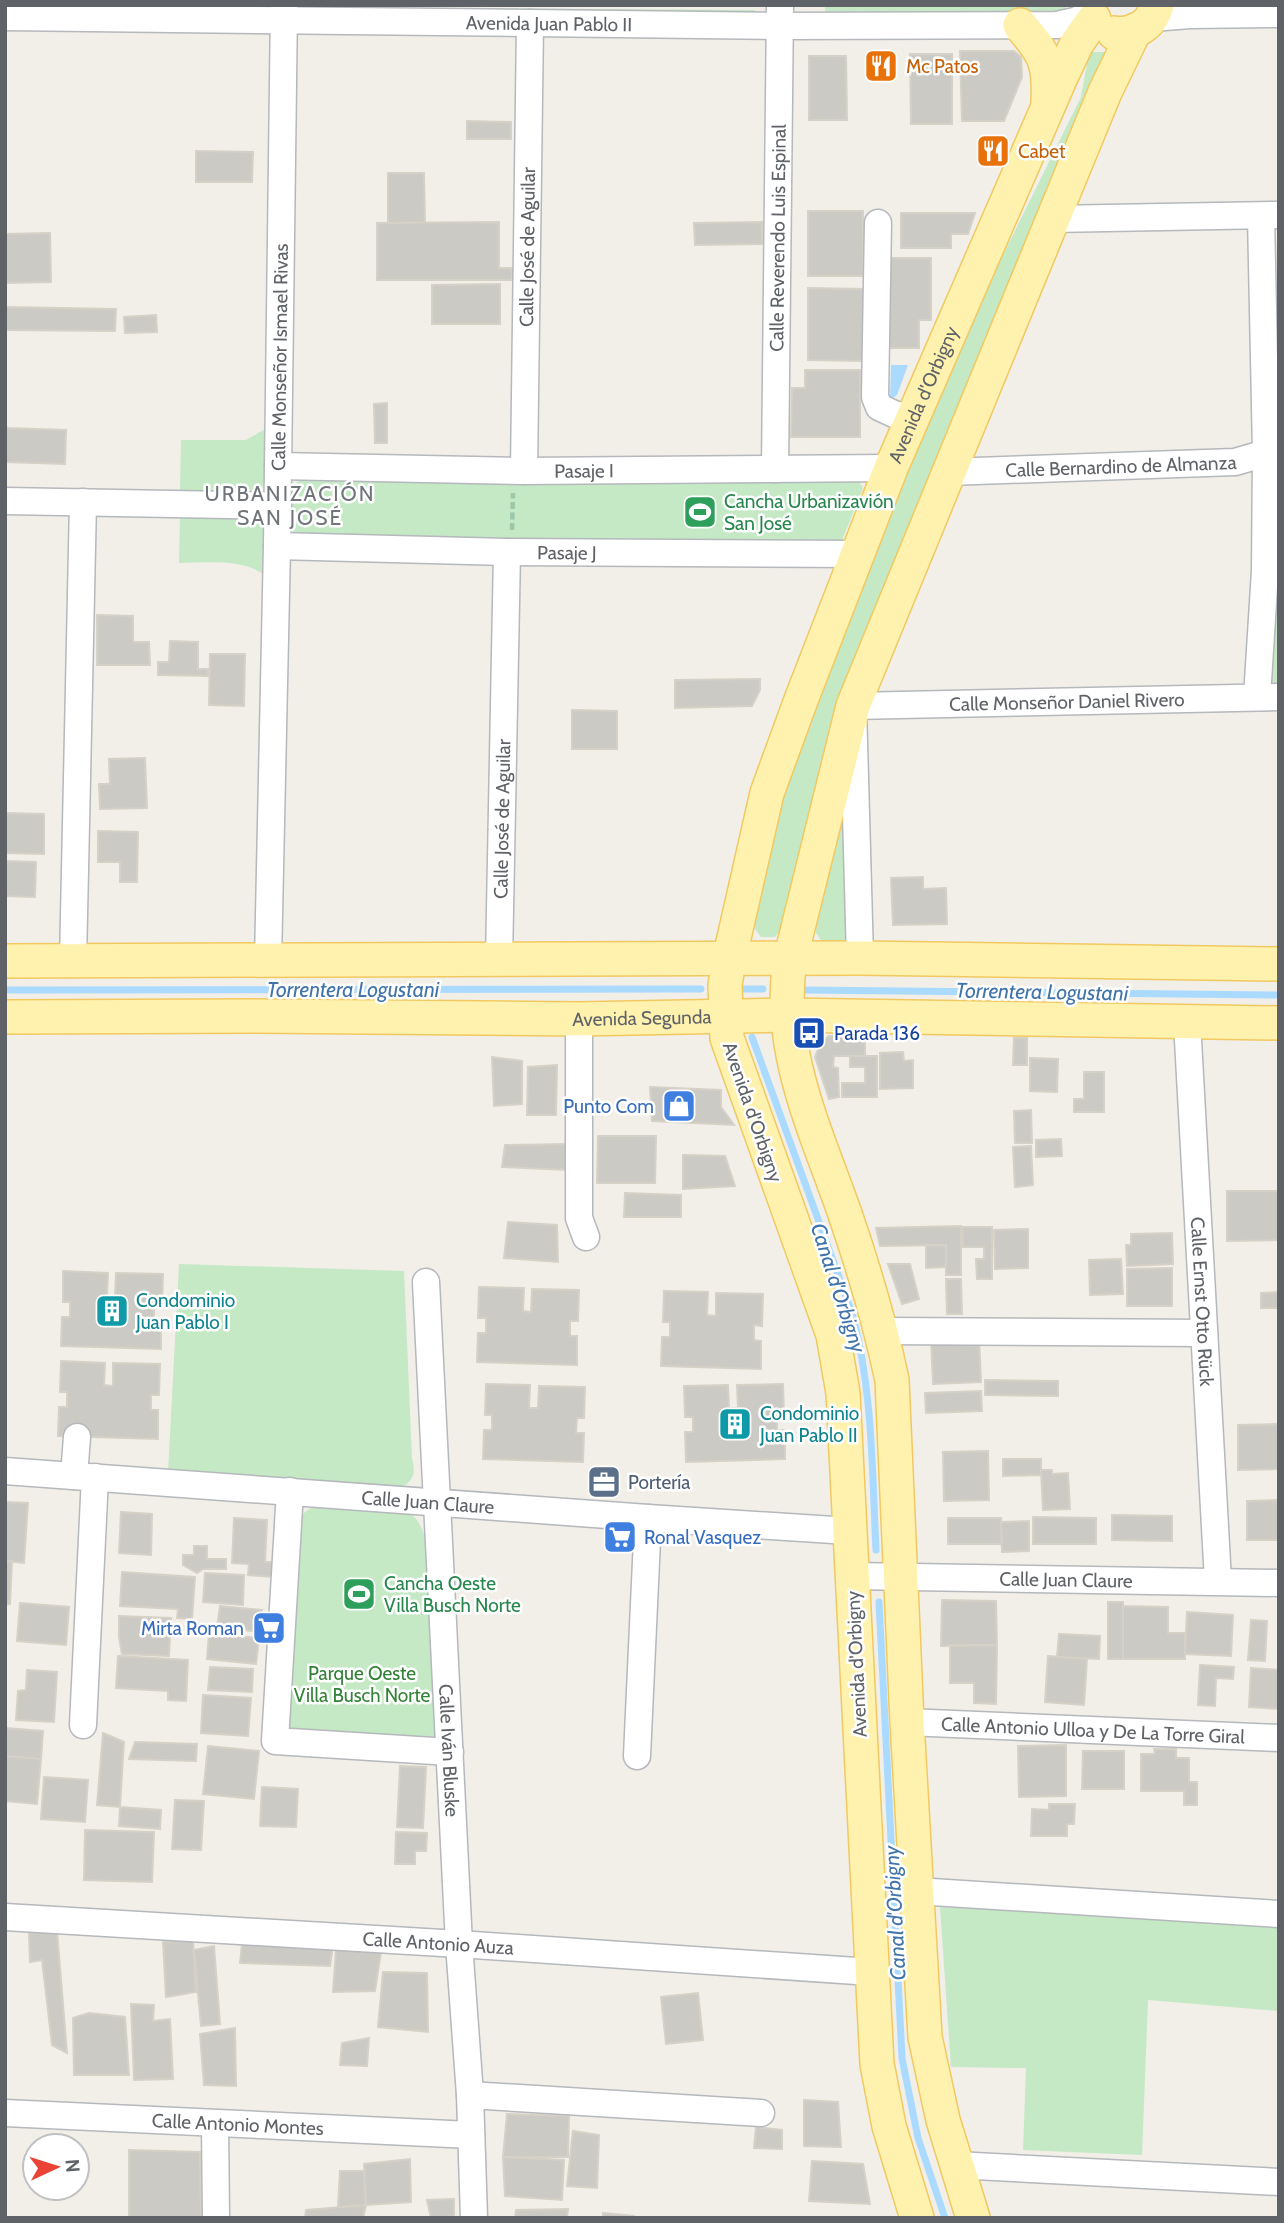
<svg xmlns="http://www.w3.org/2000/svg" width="1284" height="2223" viewBox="0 0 1284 2223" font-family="Cabin,sans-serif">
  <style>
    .green { fill: #c5e8c5 }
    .water { fill: #aadaff }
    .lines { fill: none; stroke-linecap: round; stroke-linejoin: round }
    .stream { stroke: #aadaff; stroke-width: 7 }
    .building { fill: #cccac5; stroke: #d6d1c6; stroke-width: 2 }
    .minor-casing { stroke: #b5b8bc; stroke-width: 29 }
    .major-casing { stroke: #f2c960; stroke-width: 36 }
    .path { stroke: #9cc7a9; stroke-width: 4.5; stroke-dasharray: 7 3.5; stroke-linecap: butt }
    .minor { stroke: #fff; stroke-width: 26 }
    .major { stroke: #fff2af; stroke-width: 33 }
    .labels { text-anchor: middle; stroke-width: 5; stroke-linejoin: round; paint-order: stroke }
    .street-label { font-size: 19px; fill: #5f6368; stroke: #fff }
    .food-label { font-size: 19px; fill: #c56008; stroke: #fff; text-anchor: start }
    .leisure-label { font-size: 19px; fill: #27864d; stroke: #fff; text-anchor: start }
    .transit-label { font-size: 19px; fill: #164399; stroke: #fff; text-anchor: start }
    .shop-label { font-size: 19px; fill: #366cbe; stroke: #fff; text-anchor: end }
    .culture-label { font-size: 19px; fill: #0d838f; stroke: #fff; text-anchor: start }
    .service-label { font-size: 19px; fill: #4e5e75; stroke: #fff; text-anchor: start }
    .park-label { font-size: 19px; fill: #348238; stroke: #fff }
    .neighbourhood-label { font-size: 21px; letter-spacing: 2px; fill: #70757a; stroke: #fff }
    .water-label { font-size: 21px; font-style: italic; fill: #4174aa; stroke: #fff }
  </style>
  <rect width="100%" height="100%" fill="#f1efe8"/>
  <!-- green -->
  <path class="green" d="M825,5H1066L1065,19L826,17Z
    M299,7L755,10V19Z
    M1089,52H1117L782,928L775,937H761L755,929L754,910L777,799L905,473L1004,253L1081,97Z
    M267,428L266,482L261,489L252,493L180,491L181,440H246Z
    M1279,466V686H1264Z
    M305,476L858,480L863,488L841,543L513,541L292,534L286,524L291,487Z
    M180,516L254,517L262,522L265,533V575C241,558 208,563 179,563Z
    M840,819L846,829L850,943H823L816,933L815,921Z
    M179,1264L404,1271L412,1459C416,1472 414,1480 402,1487L168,1473Z
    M318,1506L407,1511C417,1518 421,1525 425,1537L439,1761L288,1753L297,1525C302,1514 305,1509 318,1506Z
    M940,1907L1279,1926V2011L1148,2000L1142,2155L1023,2150L1026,2068L951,2067Z"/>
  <!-- water -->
  <path class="water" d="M891,365H908L897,395L890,400Z"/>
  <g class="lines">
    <!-- stream -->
    <path class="stream" d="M739,989H763
      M5,990L701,989
      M806,990L1279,995
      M752,1037L852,1313C873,1390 872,1471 876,1550
      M879,1602L902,2058L918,2138L945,2218"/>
  </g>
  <!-- building -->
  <path class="building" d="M960,51H1014L1021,57L1022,77L1004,121H962Z
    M910,54H952V124H911Z
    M809,56H846L847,120H809Z
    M467,121L511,122V139H467Z
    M196,151L253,152L252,182H196Z
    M388,173H424L425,223H388Z
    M808,211H863V276H808Z
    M901,213H975L968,234H951V248H901Z
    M499,222V268H512V280H377V223Z
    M762,222V244L695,245L694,223Z
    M50,233L51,282L5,283V234Z
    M889,258H931V320H919V348H889Z
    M500,284V324H432V285Z
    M808,288L864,289L863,361L808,360Z
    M5,307L116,309L115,331L5,330Z
    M156,315L157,332L125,333L124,317Z
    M805,370H860V437H791L792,388H805Z
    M387,403V443H375L374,404Z
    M5,428L66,430L65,464L5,462Z
    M97,615L133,616V642H149L150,665H97Z
    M170,641L198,642V669H208V676L158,675V662H169Z
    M210,654H245L244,706L209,705Z
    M760,679V690L752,706L675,708V680Z
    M572,710L617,711V749H572Z
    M145,758L147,808L100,809L99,784H110L109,759Z
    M5,813L44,814V854L5,853Z
    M98,831L138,832L137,882H120V862H98Z
    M5,861L36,862L35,897L5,896Z
    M923,877V889L946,888L947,924L893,925L891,878Z
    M829,1036L865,1037V1056H834L833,1067L838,1068L839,1097L829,1099L815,1057L821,1042Z
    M1014,1038H1027V1065H1013Z
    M903,1052L904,1061L913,1060V1088L880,1089V1053Z
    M850,1056H877V1097H842V1083H865V1067H850Z
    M492,1057L522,1061V1104L494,1106Z
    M1030,1058L1058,1059L1057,1092L1030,1091Z
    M557,1065L556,1115H527L528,1067Z
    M1084,1072H1104V1112H1074V1099H1084Z
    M650,1087L721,1090V1107L734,1125L652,1121Z
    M1031,1110L1032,1143H1015L1014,1111Z
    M598,1136H656L655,1183H597Z
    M1061,1139L1062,1156L1036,1157V1140Z
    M568,1144V1170L502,1167L505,1145Z
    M1031,1146L1033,1185L1015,1187L1013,1147Z
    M683,1155L725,1156L735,1186L683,1189Z
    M1227,1191H1279V1240L1227,1241Z
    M625,1193L681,1195V1217H624Z
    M508,1222L557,1225L558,1262L504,1258Z
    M961,1226V1275H946V1245L880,1246L876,1228Z
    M962,1227H992V1279H977L976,1259H984V1247H963Z
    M1028,1229V1268L995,1269L994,1230Z
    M1172,1233L1173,1264L1127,1266L1126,1245H1131V1234Z
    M926,1245H946V1267L926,1268Z
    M1121,1259L1123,1294L1090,1295L1089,1260Z
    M888,1264H910L919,1299L902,1304Z
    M1172,1268V1306H1127V1269Z
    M63,1271L108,1273L107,1296H115L116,1273L163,1274L162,1306H154V1321H161V1349L61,1346L62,1317H70V1302H63Z
    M946,1279H961L962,1314H947Z
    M479,1287L524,1288L523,1311L531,1312L532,1289L579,1290L578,1321H570V1336H577V1365L477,1362L478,1333H486V1318H478Z
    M664,1291L708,1292L707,1315L716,1316V1293L763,1294L762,1326L754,1325V1340L761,1341V1369L661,1366L662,1337H670V1322H663Z
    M1279,1292V1308H1261V1293Z
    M979,1337L981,1382L933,1384L931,1340Z
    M61,1361L105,1363L104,1385L113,1386V1363L160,1364L159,1395H151V1410H158V1439L58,1436L59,1407H67V1392H60Z
    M985,1380L1058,1381V1396L985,1395Z
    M486,1384L530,1385L529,1408H538L539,1386L585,1387L584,1418H577L576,1433H584L583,1462L483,1459L484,1430H492V1415H485Z
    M783,1384L784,1415H777V1430H785V1459L686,1462L685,1432H693V1417H685L684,1386L728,1385L729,1408H738L737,1385Z
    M981,1391L982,1411L926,1413L925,1393Z
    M1279,1424V1469L1238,1470V1425Z
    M988,1451L989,1500L944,1501L943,1452Z
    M1003,1459H1041V1475L1003,1476Z
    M1041,1470H1052V1474L1068,1473L1070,1509L1043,1510Z
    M1279,1500V1540H1247V1501Z
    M5,1502L28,1503L24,1563L5,1561Z
    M121,1512L152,1514L151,1555L119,1553Z
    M1112,1515L1172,1516V1541L1112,1540Z
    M1033,1517L1096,1518V1544H1033Z
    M234,1518L267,1520L265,1562H273V1577L248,1575L249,1564L232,1563Z
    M948,1518H1001L1002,1544H948Z
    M1029,1521V1551L1002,1552L1001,1522Z
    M194,1546H207V1559H226V1569H203L197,1573L183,1565V1555H194Z
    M5,1561H12L10,1604H5Z
    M122,1572L195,1577L192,1619L177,1618L178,1609L120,1606Z
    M205,1573L244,1575L243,1605L203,1602Z
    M942,1600L996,1601L997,1645L941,1646Z
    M1108,1602H1123V1659H1108Z
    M20,1603L69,1607L66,1645L17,1641Z
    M220,1606L262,1610L260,1632L217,1627Z
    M1123,1606L1168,1607V1633H1185V1659H1123Z
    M1187,1612L1233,1615L1231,1656L1185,1654Z
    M119,1616L171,1618L169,1656L122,1654L119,1637Z
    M1251,1620L1267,1621L1265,1661L1248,1660Z
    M209,1633L259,1638L256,1664L207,1659Z
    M1059,1634L1100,1636L1099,1659L1057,1657Z
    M950,1645H997L996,1704L974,1703V1683H950Z
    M118,1656L188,1660L186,1701L168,1700V1691L116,1688Z
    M1048,1656L1087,1659L1084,1705L1045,1702Z
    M1200,1665L1234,1667L1233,1679L1216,1678L1215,1706L1198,1705Z
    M210,1667L253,1669L252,1692L208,1690Z
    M1251,1668L1279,1670V1709L1249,1707Z
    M27,1670L57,1672L54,1722L16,1720L18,1691L26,1690Z
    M203,1695L251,1698L248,1736L201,1733Z
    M5,1728L43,1731L41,1759L5,1756Z
    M103,1733L124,1742L120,1807L97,1805Z
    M135,1742L197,1744L196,1761L129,1759Z
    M1066,1745V1796L1019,1797L1018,1746Z
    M208,1746L259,1751L254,1799L203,1794Z
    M1154,1749H1176V1758H1189V1782H1197V1805H1184V1791H1141V1754H1155Z
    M1083,1751H1124V1789H1082Z
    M5,1756L41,1759L37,1804L5,1801Z
    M400,1766L426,1767L423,1828L397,1827Z
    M44,1777L88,1780L85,1822L41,1819Z
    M262,1787L298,1789L296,1827L260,1826Z
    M175,1800L204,1801L201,1850L172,1849Z
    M1049,1804H1075L1074,1824H1067V1836H1031L1032,1809L1049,1810Z
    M120,1807L161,1810L160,1829L119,1826Z
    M85,1830L154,1832L152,1882L84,1880Z
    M396,1832L427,1833L426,1851H415V1864H395Z
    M57,1931L67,2053L52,2045L42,1960L30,1962L29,1933Z
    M193,1940L196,1992L166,1997L163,1942Z
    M242,1944L333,1946L330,1966L240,1963Z
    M214,1946L220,2024L201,2026L194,1950Z
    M336,1949L381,1952L375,1991L333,1992Z
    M383,1972L427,1973L428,2032L378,2027Z
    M698,1993L703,2040L666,2044L661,1997Z
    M131,2004L154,2005L153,2021L170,2019L173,2079L134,2080Z
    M89,2013L125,2017L129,2075H74L73,2018Z
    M235,2028L236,2086L204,2085L200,2034Z
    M369,2038L367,2066L340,2065L342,2043Z
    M804,2100L838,2102L841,2147L804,2146Z
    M507,2114L569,2116L568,2157H503Z
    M756,2127L782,2130V2149L754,2148Z
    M573,2131L599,2135L597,2188L567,2186Z
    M129,2150L200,2152L201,2218H129Z
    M503,2157L564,2160L562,2200L505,2196Z
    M410,2159L411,2202L366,2205L364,2164Z
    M812,2161L863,2164L870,2204L809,2201Z
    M340,2171H364L366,2205L338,2207Z
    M454,2199V2216L431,2218L427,2200Z
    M366,2205L363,2218H305L306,2210Z
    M568,2209L567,2218H515L516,2210Z
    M603,2213L634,2216V2218H603Z"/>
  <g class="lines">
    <defs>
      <g id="minor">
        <path id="s1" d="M5,17L779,26L1057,25L1075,21L1091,14"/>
        <path d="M1152,18L1190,15L1279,14"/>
        <path d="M1052,219L1277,215"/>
        <path d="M878,223L875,397L879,407L894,414L913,419"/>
        <path id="s2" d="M278,466L524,471L891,468"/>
        <path id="s3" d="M775,469L780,5"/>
        <path id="s4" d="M524,471L530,23"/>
        <path id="s5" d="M948,472L1235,462L1266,453"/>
        <path d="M5,501L278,506"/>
        <path id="s6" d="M277,546L507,552L858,554"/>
        <path d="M1257,697L1265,571L1266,453L1261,216"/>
        <path id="s7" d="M860,958L853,706L1279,697"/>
        <path id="s8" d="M268,961L277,546L284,5"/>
        <path id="s9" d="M499,961L507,552"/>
        <path d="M73,962L83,502"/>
        <path d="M579,1019V1218L586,1237"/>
        <path id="s10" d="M1187,1022L1218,1581"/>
        <path id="s11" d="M426,1282L459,1944L470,2095L474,2218"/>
        <path d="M882,1331L1204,1333"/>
        <path id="s12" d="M5,1471L648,1518L849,1531"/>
        <path d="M74,1476L77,1437"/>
        <path d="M290,1491L275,1741L450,1752"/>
        <path id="s13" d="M852,1576L1279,1583"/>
        <path id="s14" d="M907,1722L1279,1738"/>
        <path d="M83,1725L95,1477"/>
        <path d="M637,1756L648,1518"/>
        <path d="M916,1891L1279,1914"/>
        <path id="s15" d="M5,1917L459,1944L871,1972"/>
        <path d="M470,2095L761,2113"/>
        <path id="s16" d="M5,2113L471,2135"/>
        <path d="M215,2124L216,2218"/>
        <path d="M956,2165L1279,2182"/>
      </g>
      <g id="major">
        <path d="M1020,25C1044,53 1050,62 1048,101"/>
        <path d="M1114,33C1134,36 1152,25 1157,5"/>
        <path d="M5,961L860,958L1279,964"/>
        <path id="s17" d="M5,1017L257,1016L579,1019L787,1015L1279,1023"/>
        <path id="s18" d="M917,2218L889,2126L877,2064L843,1393L833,1335L727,1038L725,985L729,960L767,793L801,700L891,468L1061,77L1077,43L1094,19"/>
        <path d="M973,2218L943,2120L925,2037L907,1722L892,1380C880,1323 864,1269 845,1214C816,1131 776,1050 790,960L853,706L1105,92L1135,30"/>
      </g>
    </defs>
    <!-- minor casing -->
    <use href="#minor" class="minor-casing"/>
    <!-- major casing -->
    <use href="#major" class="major-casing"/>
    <!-- path -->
    <path class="path" d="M512,530L513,493"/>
    <!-- minor -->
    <use href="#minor" class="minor"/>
    <!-- major -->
    <use href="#major" class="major"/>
  </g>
  <!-- icons -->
  <defs>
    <symbol id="restaurant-square" viewBox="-11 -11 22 22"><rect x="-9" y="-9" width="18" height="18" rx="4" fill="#e8710a" stroke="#fff"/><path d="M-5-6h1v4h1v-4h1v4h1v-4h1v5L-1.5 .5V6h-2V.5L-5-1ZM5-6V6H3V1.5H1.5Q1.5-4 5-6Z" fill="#fff"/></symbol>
    <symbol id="stadium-square" viewBox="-11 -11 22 22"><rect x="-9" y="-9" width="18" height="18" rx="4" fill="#2e9e5b" stroke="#fff"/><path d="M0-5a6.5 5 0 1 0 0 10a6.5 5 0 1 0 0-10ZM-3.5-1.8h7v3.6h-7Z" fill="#fff"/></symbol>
    <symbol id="bus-square" viewBox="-11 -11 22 22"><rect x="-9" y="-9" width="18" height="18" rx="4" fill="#1a4fb4" stroke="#fff"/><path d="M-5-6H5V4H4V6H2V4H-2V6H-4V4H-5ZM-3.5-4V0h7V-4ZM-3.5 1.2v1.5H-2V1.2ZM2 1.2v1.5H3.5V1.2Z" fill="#fff"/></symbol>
    <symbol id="shop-square" viewBox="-11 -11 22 22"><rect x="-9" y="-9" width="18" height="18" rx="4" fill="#3f7fe0" stroke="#fff"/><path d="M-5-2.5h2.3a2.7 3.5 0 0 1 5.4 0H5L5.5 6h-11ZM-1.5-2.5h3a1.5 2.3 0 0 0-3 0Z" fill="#fff"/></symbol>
    <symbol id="building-square" viewBox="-11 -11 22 22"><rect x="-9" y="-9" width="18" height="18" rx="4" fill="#0f9aa8" stroke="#fff"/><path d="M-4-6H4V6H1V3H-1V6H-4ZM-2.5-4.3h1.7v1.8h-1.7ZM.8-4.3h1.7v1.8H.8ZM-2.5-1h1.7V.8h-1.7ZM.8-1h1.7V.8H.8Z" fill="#fff"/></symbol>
    <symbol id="office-square" viewBox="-11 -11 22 22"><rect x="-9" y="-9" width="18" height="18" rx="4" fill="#5c6f8a" stroke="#fff"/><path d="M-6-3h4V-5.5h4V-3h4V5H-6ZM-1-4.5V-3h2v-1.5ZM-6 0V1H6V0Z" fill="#fff"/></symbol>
    <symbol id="supermarket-square" viewBox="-11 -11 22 22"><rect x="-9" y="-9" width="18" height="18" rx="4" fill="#3f7fe0" stroke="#fff"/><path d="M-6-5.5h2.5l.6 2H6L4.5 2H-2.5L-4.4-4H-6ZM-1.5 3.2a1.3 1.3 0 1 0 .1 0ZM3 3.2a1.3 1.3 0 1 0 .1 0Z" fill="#fff"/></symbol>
  </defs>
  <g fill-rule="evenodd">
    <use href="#restaurant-square" x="862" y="47" width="38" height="38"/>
    <use href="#restaurant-square" x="974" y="132" width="38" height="38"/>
    <use href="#stadium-square" x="681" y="493" width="38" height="38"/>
    <use href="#bus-square" x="790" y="1014" width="38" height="38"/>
    <use href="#shop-square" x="660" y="1087" width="38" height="38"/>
    <use href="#building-square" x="93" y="1292" width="38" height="38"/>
    <use href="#building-square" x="716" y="1405" width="38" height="38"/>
    <use href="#office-square" x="585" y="1463" width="38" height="38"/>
    <use href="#supermarket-square" x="601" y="1518" width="38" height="38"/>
    <use href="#stadium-square" x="340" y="1575" width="38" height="38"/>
    <use href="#supermarket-square" x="250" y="1609" width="38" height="38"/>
  </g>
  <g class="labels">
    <!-- street labels -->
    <g class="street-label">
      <text dy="7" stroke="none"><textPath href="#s1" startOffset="544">Avenida Juan Pablo II</textPath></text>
      <text dy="7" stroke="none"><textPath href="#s3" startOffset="231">Calle Reverendo Luis Espinal</textPath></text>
      <text dy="7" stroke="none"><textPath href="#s4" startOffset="224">Calle José de Aguilar</textPath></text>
      <text dy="7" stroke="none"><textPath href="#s8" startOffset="604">Calle Monseñor Ismael Rivas</textPath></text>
      <text dy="7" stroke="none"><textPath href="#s18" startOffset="1883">Avenida d'Orbigny</textPath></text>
      <text dy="7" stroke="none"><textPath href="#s5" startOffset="173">Calle Bernardino de Almanza</textPath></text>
      <text dy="7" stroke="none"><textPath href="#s2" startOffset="306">Pasaje I</textPath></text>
      <text dy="7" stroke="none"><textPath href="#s6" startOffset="290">Pasaje J</textPath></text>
      <text dy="7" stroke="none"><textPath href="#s7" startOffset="466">Calle Monseñor Daniel Rivero</textPath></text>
      <text dy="7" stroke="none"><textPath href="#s9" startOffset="142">Calle José de Aguilar</textPath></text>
      <text dy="7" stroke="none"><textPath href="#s17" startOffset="637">Avenida Segunda</textPath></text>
      <text transform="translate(753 1112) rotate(71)" y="7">Avenida d'Orbigny</text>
      <text dy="7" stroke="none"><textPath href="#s10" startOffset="280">Calle Ernst Otto Rück</textPath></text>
      <text dy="7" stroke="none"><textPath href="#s12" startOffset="424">Calle Juan Claure</textPath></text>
      <text dy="7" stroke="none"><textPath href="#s13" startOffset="214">Calle Juan Claure</textPath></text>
      <text transform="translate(856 1664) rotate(-93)" y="7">Avenida d'Orbigny</text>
      <text dy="7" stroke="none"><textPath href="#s14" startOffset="186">Calle Antonio Ulloa y De La Torre Giral</textPath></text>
      <text dy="7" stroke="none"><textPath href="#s11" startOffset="469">Calle Iván Bluske</textPath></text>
      <text dy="7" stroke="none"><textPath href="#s15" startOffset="434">Calle Antonio Auza</textPath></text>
      <text dy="7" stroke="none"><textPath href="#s16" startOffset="233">Calle Antonio Montes</textPath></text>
    </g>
    <!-- food labels -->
    <g class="food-label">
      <text x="906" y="73">Mc Patos</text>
      <text x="1018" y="158">Cabet</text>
    </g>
    <!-- leisure labels -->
    <g class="leisure-label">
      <text x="724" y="508">Cancha Urbanizavión<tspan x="724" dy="22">San José</tspan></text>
      <text x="384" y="1590">Cancha Oeste<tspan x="384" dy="22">Villa Busch Norte</tspan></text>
    </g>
    <!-- transit labels -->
    <g class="transit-label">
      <text x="834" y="1040">Parada 136</text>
    </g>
    <!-- shop labels -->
    <g class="shop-label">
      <text x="654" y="1113">Punto Com</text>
      <text x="644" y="1544" text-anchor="start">Ronal Vasquez</text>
      <text x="244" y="1635">Mirta Roman</text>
    </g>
    <!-- culture labels -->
    <g class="culture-label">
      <text x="136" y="1307">Condominio<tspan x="136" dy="22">Juan Pablo I</tspan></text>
      <text x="760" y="1420">Condominio<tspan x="760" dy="22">Juan Pablo II</tspan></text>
    </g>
    <!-- service labels -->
    <g class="service-label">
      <text x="628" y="1489">Portería</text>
    </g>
    <!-- park labels -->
    <g class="park-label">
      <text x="362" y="1680">Parque Oeste<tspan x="362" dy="22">Villa Busch Norte</tspan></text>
    </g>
    <!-- neighbourhood labels -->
    <g class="neighbourhood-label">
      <text x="290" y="501">URBANIZACIÓN<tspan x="290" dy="24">SAN JOSÉ</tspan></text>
    </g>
    <!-- water labels -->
    <g class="water-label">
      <text x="353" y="997">Torrentera Logustani</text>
      <text transform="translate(1042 992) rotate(1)" y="7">Torrentera Logustani</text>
      <text transform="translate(838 1288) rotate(72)" y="7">Canal d'Orbigny</text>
      <text transform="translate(895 1913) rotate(-93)" y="7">Canal d'Orbigny</text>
    </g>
  </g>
  <!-- border -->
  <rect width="1284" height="2223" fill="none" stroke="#5f6368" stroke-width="14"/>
  <!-- north arrow -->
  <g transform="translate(56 2167) rotate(86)"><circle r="33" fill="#ffffff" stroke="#bfc1c3" stroke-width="2"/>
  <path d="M0-5L12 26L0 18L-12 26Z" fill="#ea4335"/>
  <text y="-10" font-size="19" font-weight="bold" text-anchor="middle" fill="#5f6368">N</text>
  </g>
</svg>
